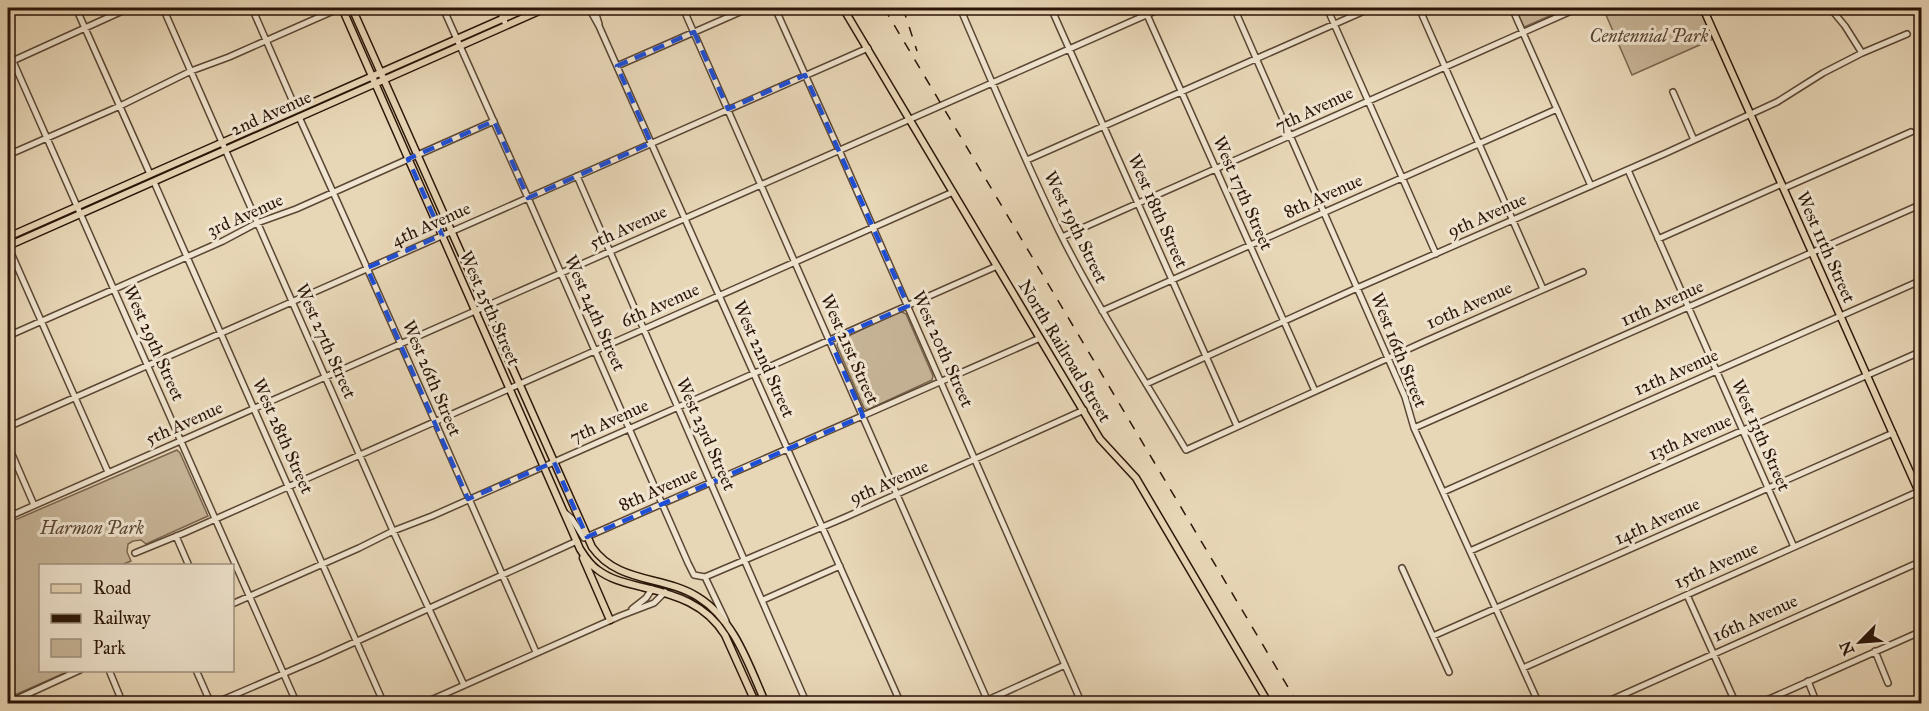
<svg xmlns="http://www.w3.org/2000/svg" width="1929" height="711" viewBox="0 0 1929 711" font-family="'IM FELL Great Primer',serif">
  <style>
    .green { fill: #c8b699; stroke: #7a6650; stroke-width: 1.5 }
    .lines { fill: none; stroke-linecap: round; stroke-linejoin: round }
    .minor-casing { stroke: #5a4634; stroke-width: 8 }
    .major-casing { stroke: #2b1508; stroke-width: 9 }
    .minor { stroke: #f0e5d0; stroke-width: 5 }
    .major { stroke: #e8d7b7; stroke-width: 6 }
    .rail { stroke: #2b1508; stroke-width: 1.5; stroke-dasharray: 10 10; stroke-linecap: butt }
    .marked { fill: none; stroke: #1d4ed8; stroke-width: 4.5; stroke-dasharray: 12 8; stroke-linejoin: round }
    .labels { text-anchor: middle; stroke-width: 6; stroke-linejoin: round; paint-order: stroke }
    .park-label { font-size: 18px; font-style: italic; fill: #5a4534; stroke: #f0e5d0 }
    .street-label { font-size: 18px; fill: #2b1508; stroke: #f0e5d0 }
  </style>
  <rect width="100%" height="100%" fill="#e8d7b7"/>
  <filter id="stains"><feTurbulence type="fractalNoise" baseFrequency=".00333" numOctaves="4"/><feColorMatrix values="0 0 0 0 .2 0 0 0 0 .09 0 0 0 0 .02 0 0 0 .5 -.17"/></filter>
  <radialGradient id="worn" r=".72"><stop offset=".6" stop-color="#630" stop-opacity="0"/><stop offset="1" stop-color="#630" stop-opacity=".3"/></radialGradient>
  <!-- green -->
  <path class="green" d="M1515,8H1568L1524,27Z
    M1603,8H1699L1713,39L1632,75Z
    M898,312H902L906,314L933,376L932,380L867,410L864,408L837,346L838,341Z
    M177,450L180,453L208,516L146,544L141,540L133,541L128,544L127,552L131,561L121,565L40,566V670L69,671L8,698V523Z"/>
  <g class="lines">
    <defs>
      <path id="minor" d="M76,8L150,174
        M163,8L393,531L464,685
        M252,8L296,109
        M443,8L528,198L688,563L694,575L705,577
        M499,8L506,25
        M589,8L599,26L901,704
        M594,8L599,24
        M683,8L989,704
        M775,8L839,150L1082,704
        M960,8C993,84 1025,162 1062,237C1099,310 1144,379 1186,450L1426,341L1583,272
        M1051,8L1237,426
        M1144,8L1315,391
        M1234,8L1405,397L1414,428L1539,704
        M1327,8L1436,254
        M1419,8L1543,289
        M1512,8L1591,186
        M1830,8L1845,26L1862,53
        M8,50L297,704
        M8,63L129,8
        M617,66L749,8
        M1673,92L1694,140
        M299,117C380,295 458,473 536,652
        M8,155L120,106L191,71L229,57L340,8
        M1027,160L1371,8
        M1628,170L1794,547
        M577,176L807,704
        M154,182L384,704
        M1784,188L1911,132
        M1062,237L1578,8
        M1658,239L1782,184
        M8,246L108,472
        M1102,311L1557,109
        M8,336L223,241L257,223L296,209L494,121
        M1146,384L1357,288L1666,153L1777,102L1823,73L1862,53L1907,34
        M8,427L868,48
        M1414,428L1922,204
        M8,445L34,505
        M1443,492L1922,280
        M564,512L572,519L584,538L1040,338
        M8,517L1162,8
        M176,536L189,566
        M1470,551L1922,351
        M135,553L184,533L953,192
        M1402,568L1449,672
        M705,577L846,517L1084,410
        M705,577L726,621
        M1687,595L1736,704
        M763,600L840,566
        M232,604L359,548L393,531L432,516L997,266
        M632,609L646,598L652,589
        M1433,636L1893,433
        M1875,651L1888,683
        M1523,668L1922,490
        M109,670L123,704
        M196,670L211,704
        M1808,681L1817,704
        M8,703L80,670
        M213,704L320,658L577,541
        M422,704L620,616L654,603L665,592
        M979,704L1065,665
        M1602,704L1922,561
        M1758,704L1922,631"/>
      <path id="major" d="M342,8L580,549C585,557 590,565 598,570C611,580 627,583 642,587C676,595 706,604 725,635L756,704
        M352,8L592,547C618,584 663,575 698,597C735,620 749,666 766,704
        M843,8L1100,439L1136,478L1269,704
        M1703,8L1922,499
        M8,237L527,8
        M8,246L546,8
        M583,558L610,620"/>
    </defs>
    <!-- minor casing -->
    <use href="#minor" class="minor-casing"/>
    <!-- major casing -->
    <use href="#major" class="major-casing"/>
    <!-- minor -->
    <use href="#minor" class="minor"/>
    <!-- major -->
    <use href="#major" class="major"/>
    <!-- rail -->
    <path class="rail" d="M884,8L1298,704
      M903,8L917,51"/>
  </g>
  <!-- marked area -->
  <path class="marked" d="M694,32L728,109L805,75L908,306L830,340L863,416L587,537L554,462L468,499L367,268L442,235L408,159L494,121L528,198L651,143L617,66Z"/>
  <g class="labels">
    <!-- park labels -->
    <g class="park-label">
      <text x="1649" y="42">Centennial Park</text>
      <text x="92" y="534">Harmon Park</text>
    </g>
    <!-- street labels -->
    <g class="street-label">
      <text transform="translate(1314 109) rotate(-25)" y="6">7th Avenue</text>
      <text transform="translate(271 113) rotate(-24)" y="6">2nd Avenue</text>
      <text transform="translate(1243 193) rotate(66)" y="6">West 17th Street</text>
      <text transform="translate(1323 196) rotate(-24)" y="6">8th Avenue</text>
      <text transform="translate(1158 211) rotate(66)" y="6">West 18th Street</text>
      <text transform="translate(245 215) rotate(-24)" y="6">3rd Avenue</text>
      <text transform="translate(1487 215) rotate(-24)" y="6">9th Avenue</text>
      <text transform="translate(431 224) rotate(-24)" y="6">4th Avenue</text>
      <text transform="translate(628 227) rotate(-24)" y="6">5th Avenue</text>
      <text transform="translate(1076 227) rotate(64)" y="6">West 19th Street</text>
      <text transform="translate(1826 247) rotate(66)" y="6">West 11th Street</text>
      <text transform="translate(1662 303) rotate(-24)" y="6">11th Avenue</text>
      <text transform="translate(660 305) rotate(-24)" y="6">6th Avenue</text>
      <text transform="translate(1469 305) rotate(-24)" y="6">10th Avenue</text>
      <text transform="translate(490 308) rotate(66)" y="6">West 25th Street</text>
      <text transform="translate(595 313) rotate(66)" y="6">West 24th Street</text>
      <text transform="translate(326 341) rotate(66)" y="6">West 27th Street</text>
      <text transform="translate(154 343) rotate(66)" y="6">West 29th Street</text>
      <text transform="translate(850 349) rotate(66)" y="6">West 21st Street</text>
      <text transform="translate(943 349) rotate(66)" y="6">West 20th Street</text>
      <text transform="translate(1399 350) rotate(68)" y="6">West 16th Street</text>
      <text transform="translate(1065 351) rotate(59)" y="6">North Railroad Street</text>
      <text transform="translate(764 359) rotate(66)" y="6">West 22nd Street</text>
      <text transform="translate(1676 372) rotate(-24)" y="6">12th Avenue</text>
      <text transform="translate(432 378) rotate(67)" y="6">West 26th Street</text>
      <text transform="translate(609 421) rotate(-24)" y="6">7th Avenue</text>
      <text transform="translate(184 423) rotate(-24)" y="6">5th Avenue</text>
      <text transform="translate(706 434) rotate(66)" y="6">West 23rd Street</text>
      <text transform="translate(1761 435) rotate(66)" y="6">West 13th Street</text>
      <text transform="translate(283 436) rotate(66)" y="6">West 28th Street</text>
      <text transform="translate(1690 437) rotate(-24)" y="6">13th Avenue</text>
      <text transform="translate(889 482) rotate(-24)" y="6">9th Avenue</text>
      <text transform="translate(658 489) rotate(-24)" y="6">8th Avenue</text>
      <text transform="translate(1657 521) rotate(-24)" y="6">14th Avenue</text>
      <text transform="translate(1716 565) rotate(-24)" y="6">15th Avenue</text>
      <text transform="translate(1755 618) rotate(-24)" y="6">16th Avenue</text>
    </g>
  </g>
  <!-- margin -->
  <rect width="1929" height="711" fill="none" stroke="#e8d7b7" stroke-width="30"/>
  <rect x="9" y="9" width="1911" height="693" fill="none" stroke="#2b1508" stroke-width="3"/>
  <rect x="15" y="15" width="1899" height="681" fill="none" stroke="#2b1508" stroke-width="1.5"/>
  <!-- legend -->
  <rect x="39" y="564" width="195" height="108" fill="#f0e5d0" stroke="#a19280" stroke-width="1.5"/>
  <rect x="51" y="584" width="30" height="9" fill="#e8d7b7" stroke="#a19280" stroke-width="1.5"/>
  <text x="93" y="594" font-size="18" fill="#2b1508">Road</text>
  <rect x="51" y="614" width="30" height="9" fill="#2b1508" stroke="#a19280" stroke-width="1.5"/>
  <text x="93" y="624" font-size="18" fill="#2b1508">Railway</text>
  <rect x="51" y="639" width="30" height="18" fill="#c8b699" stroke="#a19280" stroke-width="1.5"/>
  <text x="93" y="654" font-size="18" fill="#2b1508">Park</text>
  <!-- north arrow -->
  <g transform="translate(1860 642) rotate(245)" stroke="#f0e5d0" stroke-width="4.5" paint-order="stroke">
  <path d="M0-4.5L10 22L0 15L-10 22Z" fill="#2b1508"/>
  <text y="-9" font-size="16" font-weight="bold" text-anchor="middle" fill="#2b1508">N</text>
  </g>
  <rect width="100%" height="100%" filter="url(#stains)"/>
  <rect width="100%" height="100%" fill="url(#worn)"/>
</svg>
